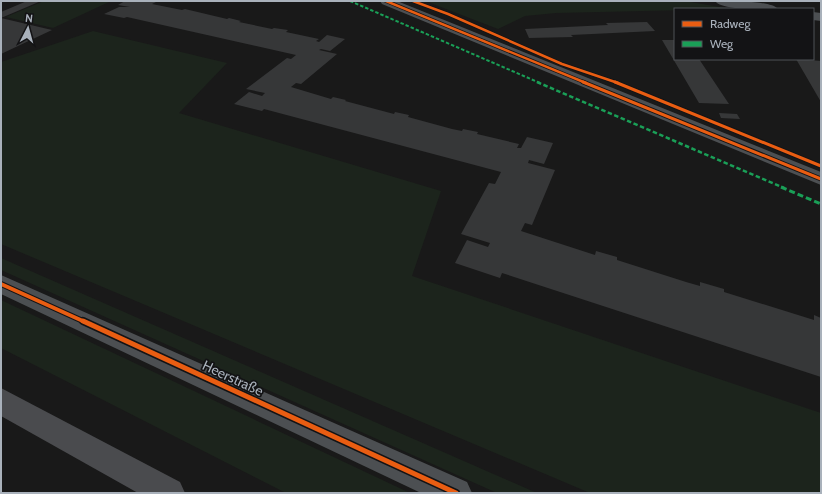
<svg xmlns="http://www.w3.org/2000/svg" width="822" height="494" viewBox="0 0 822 494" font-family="Cabin,sans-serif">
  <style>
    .green { fill: #1c241c }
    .building { fill: #363738 }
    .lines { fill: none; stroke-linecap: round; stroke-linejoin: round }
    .minor { fill: #4c4f52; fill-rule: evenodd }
    .major { fill: #4a4b4e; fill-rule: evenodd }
    .quiet-far2 { stroke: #1a9f57; stroke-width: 2; stroke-dasharray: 3.5 2; stroke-linecap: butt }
    .quiet-far1 { stroke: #1a9f57; stroke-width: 2.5; stroke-dasharray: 4.5 2.5; stroke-linecap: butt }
    .quiet { stroke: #1a9f57; stroke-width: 3; stroke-dasharray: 6 3; stroke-linecap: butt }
    .cycleway-far3-casing { stroke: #131315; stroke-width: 4 }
    .cycleway-far2-casing { stroke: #131315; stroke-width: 5 }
    .cycleway-far1-casing { stroke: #131315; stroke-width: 6 }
    .cycleway-casing { stroke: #131315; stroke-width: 8 }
    .cycleway-far3 { stroke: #e95d12; stroke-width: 2.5 }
    .cycleway-far2 { stroke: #e95d12; stroke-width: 3 }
    .cycleway-far1 { stroke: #e95d12; stroke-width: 4 }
    .cycleway { stroke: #e95d12; stroke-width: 5 }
    .labels { text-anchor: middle; stroke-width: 3.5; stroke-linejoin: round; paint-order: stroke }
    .near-street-label { font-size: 14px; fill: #a9b1bb; stroke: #131315 }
  </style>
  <rect width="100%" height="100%" fill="#191919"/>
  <!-- green -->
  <path class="green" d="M44,1H106L109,2L53,28L6,17Z
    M684,1L732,9L556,13L525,16L498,29L428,2Z
    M93,31L227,63L179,113L441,191L412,276L821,413V493H590L1,244V62Z
    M1,258L537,493H497L1,270Z
    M1,300L410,493H286L1,348Z"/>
  <!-- building -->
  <path class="building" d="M27,1H41L1,18L52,30L1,54V12Z
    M125,1H158L152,4L182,10L185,9L227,19L229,18L241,21L239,22L272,29L274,28L288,30L286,32L319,39L316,41L319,42L327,35L345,39L330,51L321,49L319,50L337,54L301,84L296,83L291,87L331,99L333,97L346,100L345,101L394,114L395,112L409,115L408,117L452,129L462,131L463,129L478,132L477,134L519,144L517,148H521L527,137L553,143L544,164L529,160L528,163L555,170L532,225L525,223L521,231L595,255L596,251L617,257V260L686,282L700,286V282L724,289V292L814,320V315L821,318V377L502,273L500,278L455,263L467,240L488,247L490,243L461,234L489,183L495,184L501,172L264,109L262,111L234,104L249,92L262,96L265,93L246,89L287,58L291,59L296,55L127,17L124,18L104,14L119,7H130L118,5Z
    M647,22L655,31L571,35L573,37L529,38L525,29L608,25L606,23Z
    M662,40H675V59H699L729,104L699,103Z
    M796,59L821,61V102Z
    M719,113L737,114L740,119L721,118Z"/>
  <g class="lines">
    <!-- minor -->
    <path class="minor" d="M380,1H397L821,172V185L382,4Z
      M715,1C727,1 771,0 778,9C766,9 722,11 715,1Z
      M813,12L821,13V21L813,20Z
      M1,275L467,482L472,493H421L1,294Z"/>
    <!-- major -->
    <path class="major" d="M1,388L180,482L185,493H138L1,416Z"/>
    <!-- quiet-far2 -->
    <path class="quiet-far2" d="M350,1L540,83"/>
    <!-- quiet-far1 -->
    <path class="quiet-far1" d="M537,82L784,188"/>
    <!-- quiet -->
    <path class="quiet" d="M781,187L821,204"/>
    <defs>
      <path id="cycleway-far3" d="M386,1L586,83
        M413,1L448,14L562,64L618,83"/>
      <path id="cycleway-far2" d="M583,82L821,179
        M615,82L821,166"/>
      <path id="cycleway-far1" d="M1,284L85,322"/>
      <path id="cycleway" d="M83,321L456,493"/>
    </defs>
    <!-- cycleway-far3 casing -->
    <use href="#cycleway-far3" class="cycleway-far3-casing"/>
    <!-- cycleway-far2 casing -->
    <use href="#cycleway-far2" class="cycleway-far2-casing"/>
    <!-- cycleway-far1 casing -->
    <use href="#cycleway-far1" class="cycleway-far1-casing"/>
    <!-- cycleway casing -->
    <use href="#cycleway" class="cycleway-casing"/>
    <!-- cycleway-far3 -->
    <use href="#cycleway-far3" class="cycleway-far3"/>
    <!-- cycleway-far2 -->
    <use href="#cycleway-far2" class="cycleway-far2"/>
    <!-- cycleway-far1 -->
    <use href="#cycleway-far1" class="cycleway-far1"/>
    <!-- cycleway -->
    <use href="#cycleway" class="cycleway"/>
  </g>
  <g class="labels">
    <!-- near-street labels -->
    <g class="near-street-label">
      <text transform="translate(233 378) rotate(25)" y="5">Heerstraße</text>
    </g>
  </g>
  <!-- border -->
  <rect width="822" height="494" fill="none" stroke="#a9b1bb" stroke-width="4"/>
  <!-- legend -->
  <rect x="674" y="8" width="140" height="52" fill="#131315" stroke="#4f5257"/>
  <rect x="682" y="21" width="20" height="6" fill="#e95d12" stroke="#4f5257"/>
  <text x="710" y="28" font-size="12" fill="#a9b1bb">Radweg</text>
  <rect x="682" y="41" width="20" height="6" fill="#1a9f57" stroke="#4f5257"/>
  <text x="710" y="48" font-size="12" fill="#a9b1bb">Weg</text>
  <!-- north arrow -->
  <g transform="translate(28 28) rotate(6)" stroke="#131315" stroke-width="3" paint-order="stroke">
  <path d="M0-3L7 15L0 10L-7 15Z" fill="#a9b1bb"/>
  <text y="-6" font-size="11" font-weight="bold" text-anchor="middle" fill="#a9b1bb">N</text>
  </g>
</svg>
